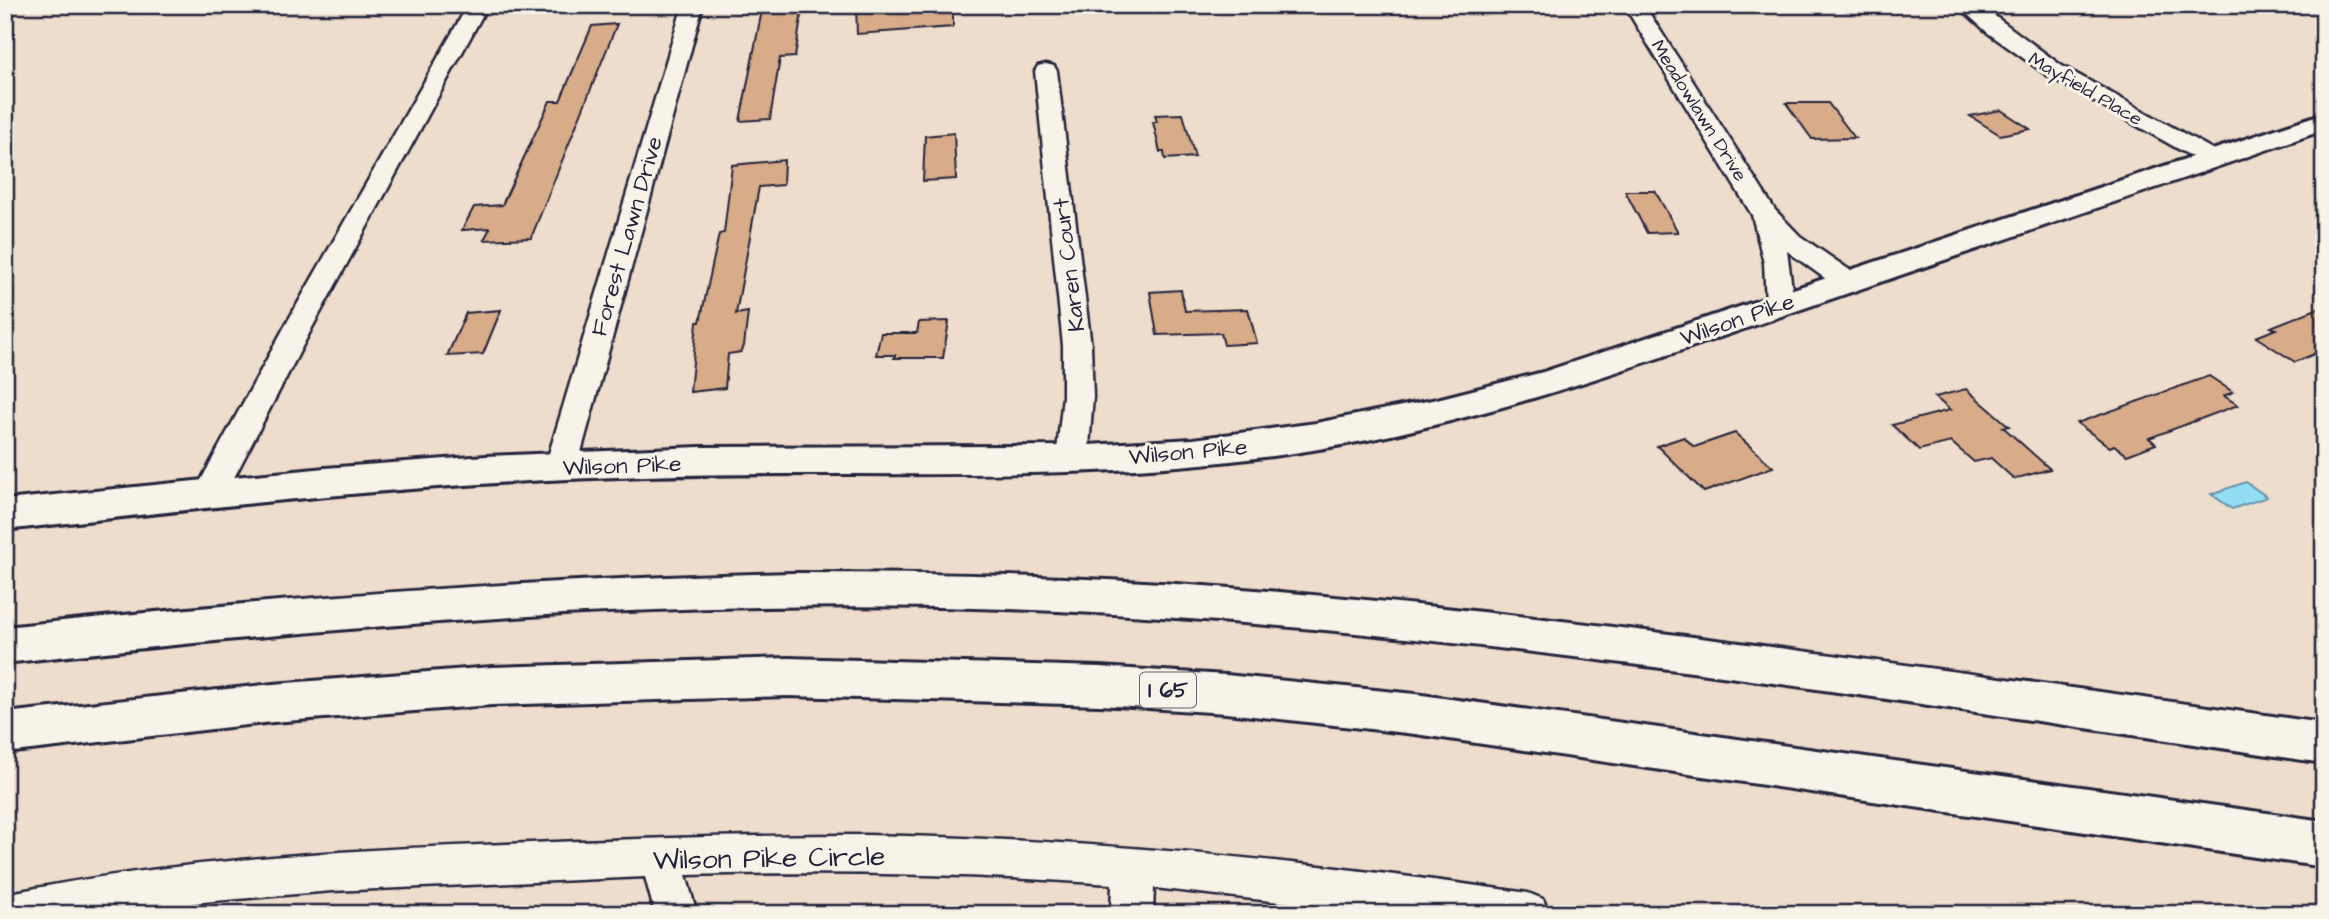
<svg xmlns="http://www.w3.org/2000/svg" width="2329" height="919" viewBox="0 0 2329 919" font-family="'Architects Daughter',sans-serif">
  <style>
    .water { fill: #93ddf4; stroke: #6692aa; stroke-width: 2 }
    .building { fill: #d8ab89; stroke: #22223b; stroke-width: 2 }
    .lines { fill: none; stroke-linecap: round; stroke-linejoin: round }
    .minor-casing { stroke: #22223b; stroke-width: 5 }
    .major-casing { stroke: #22223b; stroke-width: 6 }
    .highway-casing { stroke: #22223b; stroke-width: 6 }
    .minor { fill: #f7f3e8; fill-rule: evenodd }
    .major { fill: #f7f3e8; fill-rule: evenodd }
    .highway { fill: #f7f3e8; fill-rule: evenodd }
    .labels { text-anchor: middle; stroke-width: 6; stroke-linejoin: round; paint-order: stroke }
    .far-street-label { font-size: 19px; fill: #22223b; stroke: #f7f3e8 }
    .shield { fill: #f7f3e8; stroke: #62616f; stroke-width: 2 }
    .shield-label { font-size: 21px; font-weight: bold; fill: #22223b }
    .street-label { font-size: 23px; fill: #22223b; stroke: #f7f3e8 }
    .near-street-label { font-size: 28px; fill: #22223b; stroke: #f7f3e8 }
  </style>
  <rect width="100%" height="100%" fill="#edc"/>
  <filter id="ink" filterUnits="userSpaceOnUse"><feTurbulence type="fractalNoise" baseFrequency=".0143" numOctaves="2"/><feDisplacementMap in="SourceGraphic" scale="14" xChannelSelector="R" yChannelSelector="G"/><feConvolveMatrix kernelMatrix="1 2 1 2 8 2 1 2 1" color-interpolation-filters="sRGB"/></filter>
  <g filter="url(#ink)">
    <!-- water -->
    <path class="water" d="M2246,482L2267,497L2232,509L2211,494Z"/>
    <!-- building -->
    <path class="building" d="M763,5H803L795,57L780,58L770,119L740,121Z
      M856,5H953V27L857,34Z
      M617,24L531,238L484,240L490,228L462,230L474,207L502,205L550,101H560L592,26Z
      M1786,103H1828L1855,138L1812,139Z
      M2001,110L2030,129L2000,135L1970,116Z
      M1183,114L1195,157L1165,159L1164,152H1160L1153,122H1157L1155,115Z
      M954,133L956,179L923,181L925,136Z
      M784,160L783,185L759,187L736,314L748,312L744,346L741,352L728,354L725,388L690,392L697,322H700L719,234L724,233L732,165Z
      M1625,191H1655L1678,232L1647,233Z
      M1181,290L1185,311L1248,309L1257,343L1224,345L1221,333L1157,335L1150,292Z
      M2324,306V350L2295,362L2256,337L2276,329L2271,327Z
      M501,310L483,354L447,356L466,313Z
      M949,321L943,358H894L895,355H876L881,333H917L919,322Z
      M2209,376L2233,392L2224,396L2238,405L2149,438L2156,444L2127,455L2114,445L2110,447L2077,423Z
      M1966,389L2009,426L2003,427L2050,469L2014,479L1991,458L1974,462L1951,442L1919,450L1892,425L1950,410L1935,397Z
      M1735,433L1773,467L1704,492L1657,446L1684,437L1694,447Z"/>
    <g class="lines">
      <defs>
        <path id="minor" d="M468,5H488L313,326L226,493L221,501L210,505L199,501L194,493L285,326Z
          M683,5H703L577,467L572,475L561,478L550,475L545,467Z
          M1624,5H1644L1775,210L1800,236L1857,275L1861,281L1857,287L1847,289L1837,287L1787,251L1794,303L1790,309L1780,312L1770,309L1766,303L1764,263L1752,215Z
          M1957,5H1980L2062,66L2221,154L2225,159L2221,164L2213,166L2205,164L2047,75L1988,33Z
          M1046,64L1054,66L1057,71L1091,346L1093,396L1088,460L1083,468L1072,471L1061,468L1056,460L1063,396V346L1035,71L1038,66Z
          M866,835C1088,839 1308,861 1528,893L1543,899L1549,914H1389L1154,888L1153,914H1111L1112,884C970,874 828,871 686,875L697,914H655L645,877L332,891L203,902L116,914H5V895L10,893C174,860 339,850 506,844C626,839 746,835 866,835Z"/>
        <path id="major" d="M2324,113V130C2147,191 1970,251 1793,312C1635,366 1479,423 1313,450C1092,486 870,469 647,476C432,482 218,506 5,530V500L325,468L486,456L699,447L1070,446L1193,439L1316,423L1437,399L1543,372Z"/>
        <path id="highway" d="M793,573C935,573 1077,576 1218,587C1589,616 1956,673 2324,723V763C1903,703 1482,631 1057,611C705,594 354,624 5,663V627C268,599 529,579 793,573Z
          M788,658L1100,667L1226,675L1415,694L2324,821V867L1415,734L1226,713L1100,705L788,696L492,705L273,722L5,753V713L273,684L492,667Z"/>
      </defs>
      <!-- minor casing -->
      <use href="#minor" class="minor-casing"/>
      <!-- major casing -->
      <use href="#major" class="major-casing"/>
      <!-- highway casing -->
      <use href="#highway" class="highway-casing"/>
      <!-- minor -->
      <use href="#minor" class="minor"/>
      <!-- major -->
      <use href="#major" class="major"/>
      <!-- highway -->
      <use href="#highway" class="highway"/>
    </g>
  </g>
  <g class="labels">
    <!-- far-street labels -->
    <g class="far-street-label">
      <text transform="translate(2086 88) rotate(30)" y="7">Mayfield Place</text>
      <text transform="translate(1700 110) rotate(58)" y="7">Meadowlawn Drive</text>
    </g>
    <!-- shield labels -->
    <rect class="shield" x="1140" y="672.5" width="56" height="35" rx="5"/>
    <g class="shield-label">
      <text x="1168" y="697">I 65</text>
    </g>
    <!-- street labels -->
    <g class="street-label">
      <text transform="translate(626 236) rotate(-74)" y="8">Forest Lawn Drive</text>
      <text transform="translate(1068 265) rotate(-97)" y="8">Karen Court</text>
      <text transform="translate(1737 319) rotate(-19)" y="8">Wilson Pike</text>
      <text transform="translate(1188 451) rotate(-5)" y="8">Wilson Pike</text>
      <text transform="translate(622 465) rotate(-2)" y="8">Wilson Pike</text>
    </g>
    <!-- near-street labels -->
    <g class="near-street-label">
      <text transform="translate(769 857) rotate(-1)" y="10">Wilson Pike Circle</text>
    </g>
  </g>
  <!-- margin -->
  <rect width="2329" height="919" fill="none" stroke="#f7f3e8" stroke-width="28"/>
  <rect x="14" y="14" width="2301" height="891" fill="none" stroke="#22223b" stroke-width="2.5" filter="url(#ink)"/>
</svg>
